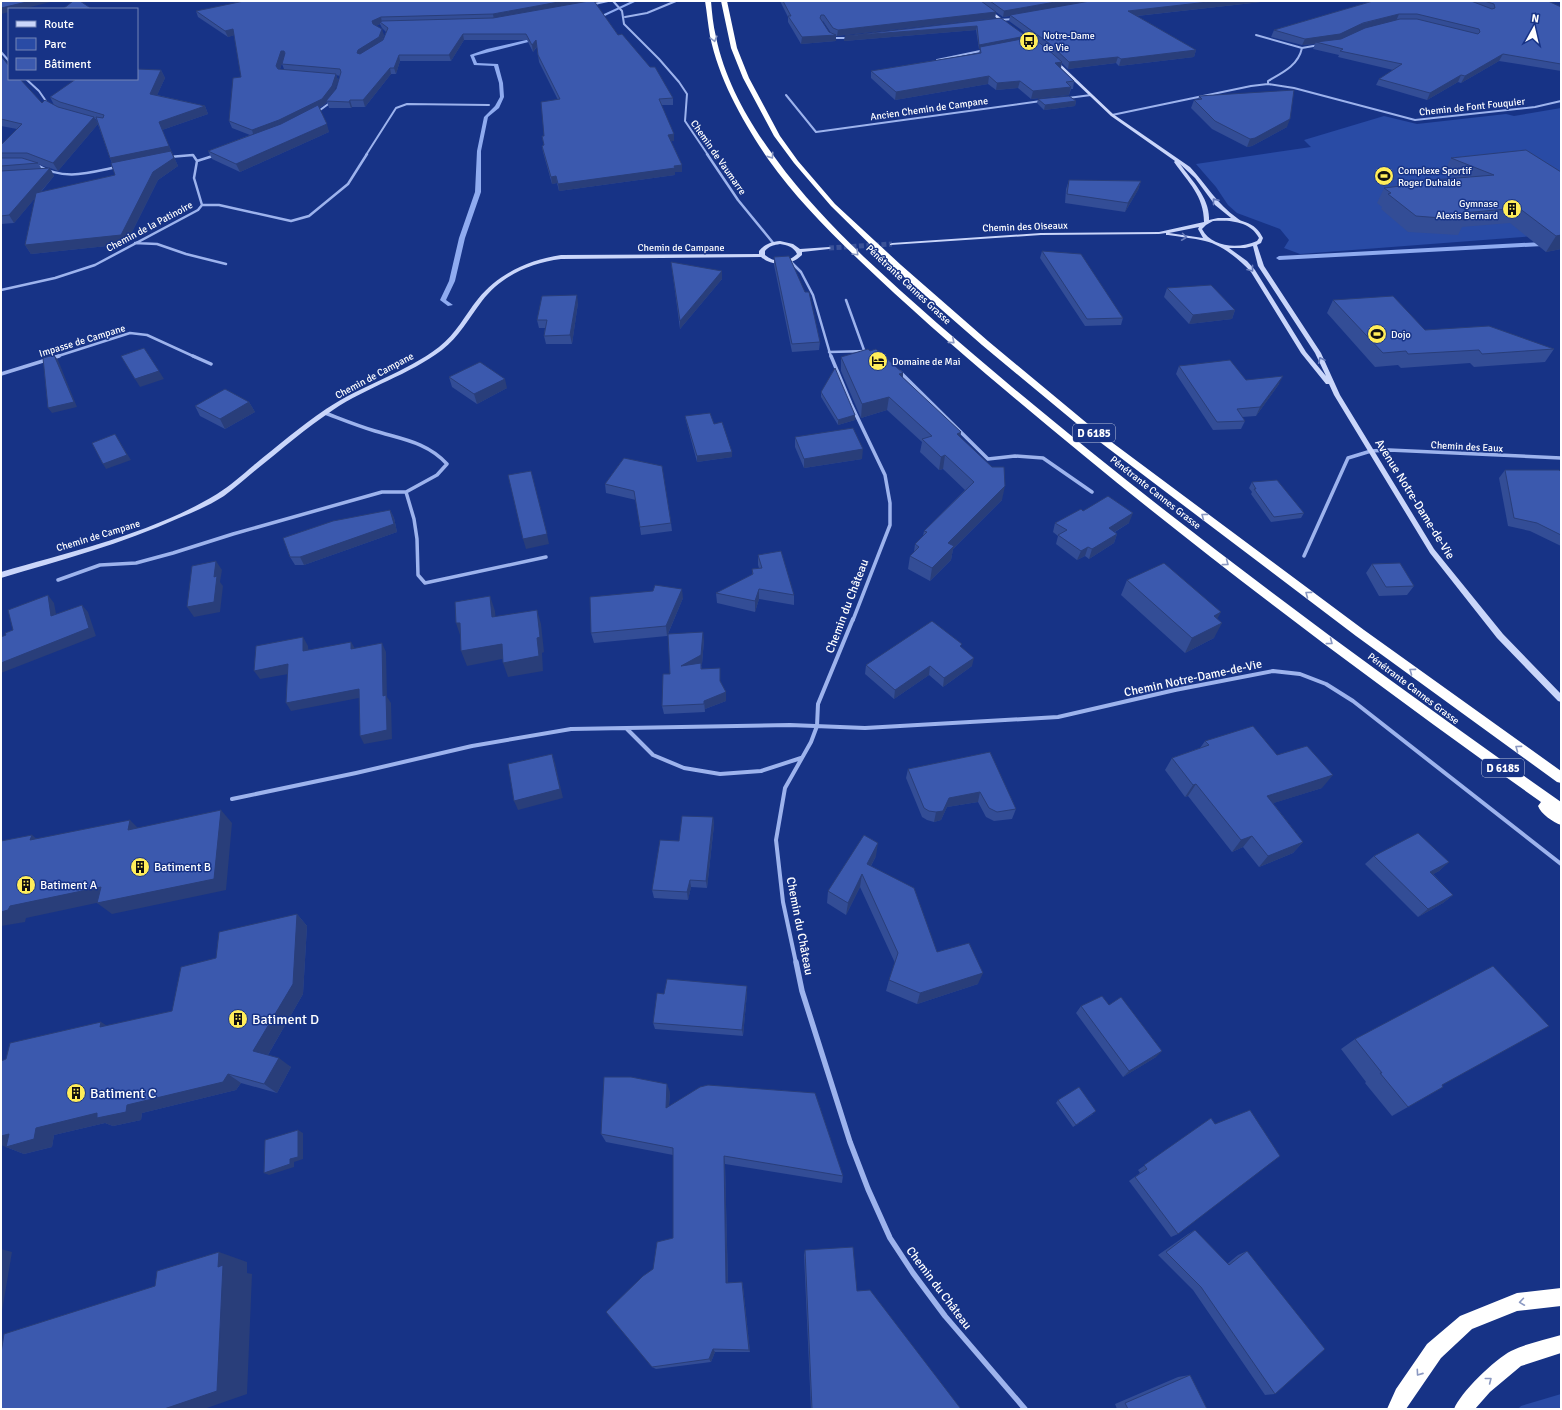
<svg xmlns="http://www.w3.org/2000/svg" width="1562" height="1410" viewBox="0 0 1562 1410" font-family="Signika,sans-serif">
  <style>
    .green { fill: #294ba5 }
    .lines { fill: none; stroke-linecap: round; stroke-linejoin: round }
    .stream { fill: #8fabf0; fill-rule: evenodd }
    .secondary-tunnel { stroke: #3a5298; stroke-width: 5; stroke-dasharray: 5 2.5; stroke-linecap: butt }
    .street-far4 { stroke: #9db3ed; stroke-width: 2 }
    .street-far3 { stroke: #9db3ed; stroke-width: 2.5 }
    .street-far2 { stroke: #9db3ed; stroke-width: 3.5 }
    .street-far1 { stroke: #9db3ed; stroke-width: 4 }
    .street { stroke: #9db3ed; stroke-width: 5.5 }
    .secondary { fill: #cad6fa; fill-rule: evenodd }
    .highway { fill: #fff; fill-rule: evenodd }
    .wall { fill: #334d96; fill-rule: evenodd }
    .shaded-wall { fill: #293e7a }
    .building { fill: #3b59ae; stroke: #293e7a }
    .oneway { stroke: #8b99c2 }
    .oneway2 { stroke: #687cba }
    .labels { text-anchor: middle; stroke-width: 3; stroke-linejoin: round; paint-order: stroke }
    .far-poi-label { font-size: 10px; fill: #fff; stroke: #173386; text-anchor: start }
    .far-street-label { font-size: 10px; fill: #fff; stroke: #173386 }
    .shield { fill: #173386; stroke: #b9c2db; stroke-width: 1 }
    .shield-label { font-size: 11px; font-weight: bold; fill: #fff }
    .street-label { font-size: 12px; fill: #fff; stroke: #173386 }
    .poi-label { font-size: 12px; fill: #fff; stroke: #173386; text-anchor: start }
    .near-poi-label { font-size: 14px; fill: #fff; stroke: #173386; text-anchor: start }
  </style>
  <rect width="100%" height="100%" fill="#173386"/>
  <!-- green -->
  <path class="green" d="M1561,108V234L1300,254L1284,248L1289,240L1280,229L1237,213L1228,205L1216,187L1196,164L1311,147L1304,140L1384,116L1417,124L1506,114L1514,116Z
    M1561,1394V1409H1518L1521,1406Z"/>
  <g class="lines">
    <!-- stream -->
    <path class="stream" d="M632,1H637L594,21L591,20Z
      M539,37L540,39L474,56L477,63L498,64L503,83L504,97L499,108L488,117L481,151V192L465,238L455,281L446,300L453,305L448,306L440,300L449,281L459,238L475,192L477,151L484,117L495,106L500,97L499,83L494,66L474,65L470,55L487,49Z
      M1561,241V245L1279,260L1276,258L1279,256Z"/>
    <!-- secondary-tunnel -->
    <path class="secondary-tunnel" d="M829,248L892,244"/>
    <!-- street-far4 -->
    <path class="street-far4" d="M613,1L622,11L624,24L659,59L679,82L687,94L685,121L708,155
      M590,5L608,1
      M625,17L647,13L676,1
      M999,20L1014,19
      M1256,35L1302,48C1298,66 1282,73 1268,81V84
      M832,38H849
      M1302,48L1319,45
      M1,52L9,61
      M937,60L985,50
      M26,79L39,91L48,104
      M786,95L816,132L1041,101
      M1068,98L1091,95
      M316,113L331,102
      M1112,115L1251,86L1268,84L1294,88L1415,120L1535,107L1561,101
      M366,155L396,108L407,104L489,105"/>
    <!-- street-far3 -->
    <path class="street-far3" d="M707,154L738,200L774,244
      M197,161L216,155
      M37,165C64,181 88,173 117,167
      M202,205H219L291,221L309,216L348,184L367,154
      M135,243L157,244L186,254L226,264
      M790,261L801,272L813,295L831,357
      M1,290L55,278L95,265L198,210L202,205L194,178L197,161L193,155L169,157
      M846,300L864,350
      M829,352L868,351
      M55,357L130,333L147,335L195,357"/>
    <!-- street-far2 -->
    <path class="street-far2" d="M193,356L211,364
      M831,356L851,404L885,475L890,503V525L853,620
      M900,372L988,459L1015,456L1043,458L1092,492
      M1,374L59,356
      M406,492L414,519L417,539L418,575L425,583L546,557
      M1304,556L1348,458L1371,451L1389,450L1561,458
      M58,580L100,565L136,563L173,553L233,534L382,492H406L437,475L447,464C427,442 401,439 375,431C358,426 341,419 325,413"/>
    <!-- street-far1 -->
    <path class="street-far1" d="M627,729L653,755L684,768L720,774L761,771L801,758
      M232,799L356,773L472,746L571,729L790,725L865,728L1058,717L1175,690L1273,671L1300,674L1326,684L1353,701L1561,864
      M796,963L783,902L776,840L785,788L811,742L817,726L818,704L853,619"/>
    <!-- street -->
    <path class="street" d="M796,962L802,991L850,1142L868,1189L890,1238L913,1273L945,1316L1025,1409"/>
    <!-- secondary -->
    <path class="secondary" d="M974,1H978L1009,24L1006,25Z
      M1052,58H1054L1113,114L1190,167C1206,184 1217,204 1237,218C1239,220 1242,221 1245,222C1254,225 1259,230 1263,238L1261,243L1257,245L1264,266L1321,353L1340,395L1434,549L1503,634L1561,694V702L1558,701L1497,638L1430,553L1334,395L1329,384H1326L1301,353L1251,272C1239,259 1222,245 1205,241C1193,238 1180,237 1168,235H1166V233L1159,234L1041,235L890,245V244L892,243L1041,233L1159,232L1204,222C1204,196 1188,182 1174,162L1175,161L1111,116L1052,60ZM1180,164L1195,178L1215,205L1231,218H1218L1209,220C1210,198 1192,181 1180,164ZM1213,221C1230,220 1250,221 1259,238L1257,241C1239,249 1212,248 1202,229L1206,225ZM1199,227L1198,229L1203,238L1169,233ZM1253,246L1258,266L1315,353L1326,376L1306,352L1255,270L1247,261L1229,248H1245Z
      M780,241L793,244L800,249L829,247L831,248L829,249L802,252V255C791,266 772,267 761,257L561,259C530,263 501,276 482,301C469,318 459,337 442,350C409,375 367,387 333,410C306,428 282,449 257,469C246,478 235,488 224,496C210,505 194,512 179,518C122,544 61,560 1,578V572C73,551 153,533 217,494C230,486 242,475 254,465C277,446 301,426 326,409C362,385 405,373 439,347C456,334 465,315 478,299C499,273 529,260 561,255L759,254V251C765,244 771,242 780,241ZM780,244C787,245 794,247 797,254C788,263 774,263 765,255V251C769,246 774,245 780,244Z"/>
    <!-- highway -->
    <path class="highway" d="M705,1H711C712,13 713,25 716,37C725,81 749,123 776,159C802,195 832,226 864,257C912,302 962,345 1012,387C1188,534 1373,670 1561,802V825C1553,822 1541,814 1538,806L1541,802C1357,671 1177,536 1005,390C955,348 906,305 859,260C826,228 794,196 768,159C743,122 719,80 710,36C708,25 707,13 705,1Z
      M721,1H727L737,48L749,78L780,136L798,161L835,204L901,265L988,341L1094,429L1364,630L1561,771V783L1557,782L1356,636L1088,433L982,345L895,269L831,206L794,163L774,136L743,78L731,48Z
      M1561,1288V1306L1517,1311L1472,1329L1441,1358L1406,1409H1387L1396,1389L1427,1344L1460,1316L1517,1293Z
      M1561,1335V1353L1521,1366L1490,1392L1475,1409H1454C1460,1393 1495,1359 1511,1351C1527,1343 1545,1340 1561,1335Z"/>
  </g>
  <!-- wall -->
  <path class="wall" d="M780,1H1270L1137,16L1196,50L1194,57L1119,66L1116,63L1068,69L1062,63L1061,68L1074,81L1073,89H1071L1069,95L1031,99L1018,88L996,90L988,84L895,100L871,78V71L979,53L980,49H979L976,30L844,41L845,36L1001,18L1025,38L1031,37L1009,21L1010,16L1003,17L996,12L995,18L836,36V41L801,44L788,22V17ZM822,21H823L831,33L829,32Z
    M1373,1H1548L1561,7V71L1499,61L1461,83L1458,82L1427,100L1376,85L1379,79L1393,70L1338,57L1339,55L1313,49L1315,44L1302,45L1271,37L1274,30Z
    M594,2L618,35L673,98V105H661L674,134V141H671L682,165V172H675V175L559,191L557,183L552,184L543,152L542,146H544L542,136H544L558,100L539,62L537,47L533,52L527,40H464L451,61H400L396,74H391L365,107H352L351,108H329L327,102L324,105L319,108L329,132L240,172L212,159L208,151L250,135L232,128L229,121L241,77L234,35L228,37L198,17L196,11ZM380,24L382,28L386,32L383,40L382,41L384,35L376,26ZM284,57L282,64L284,69H280ZM336,75L340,76L336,89L334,91L338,80Z
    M1,56L9,79L42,103L54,105L50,97L161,70L165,78L157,95L205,106L208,114L162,130L178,166L158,180L126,244L31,254L25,245L35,198L14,223L1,224V145L17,129L1,126ZM95,119H96L110,158L112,163L115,175L41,192L54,176L50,168L58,171L98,124ZM39,164L43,166L49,168H41Z
    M1199,96L1287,127L1252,146L1247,147L1212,129L1191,108L1194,100H1198Z
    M1038,99L1076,101L1075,106L1044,110L1037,103Z
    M1526,150L1561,249L1546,252L1510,223L1462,227L1458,235L1408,232L1381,209L1382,207L1377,203L1384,188L1395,187L1397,183L1456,178L1444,173L1451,158Z
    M1069,180L1141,181L1138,190L1125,212L1065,203L1066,189Z
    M1042,251L1123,318L1121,325L1085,326L1040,258Z
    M774,257L820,342L819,350L792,352L774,265Z
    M671,262L722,279L680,329L672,269Z
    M1167,288L1235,310L1232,319L1189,324L1164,297Z
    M1333,300L1425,330L1554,349L1545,362L1474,367L1470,363L1401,368L1398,365L1375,367L1327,313Z
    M578,303L572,344H546L544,336L545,328H539L537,320Z
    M870,351L903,373V378L960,437L1002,500L953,549L951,560L930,581L908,569L910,556L914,552L915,544L923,536L924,531L965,490L943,469L939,470L920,452L922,442L887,410L861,418L841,371V357Z
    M1179,366L1246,380L1279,384L1256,416L1242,417L1245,421L1241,429L1213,430L1176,374Z
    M449,377L507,388L477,404L452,387Z
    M821,392L855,420L838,425L821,397Z
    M249,402L255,412L225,429L200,416L195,406Z
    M685,416L714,424L732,452V457L697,462L686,421Z
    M795,437L862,459L804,468L795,447Z
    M624,458L671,523L672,531L641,535L636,500L606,493L605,484Z
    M1505,470L1561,472V546L1530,531L1508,526L1499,478Z
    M1252,482L1304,513L1301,518L1271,522L1251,494L1252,492L1249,488Z
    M390,510L394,518L397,532L304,565H295L290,557Z
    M1083,511L1129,523L1115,532L1117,534L1114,543L1089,559L1085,556L1077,560L1056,544L1058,536L1053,532L1055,523Z
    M758,555L794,595V605L759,599L755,612L717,603L716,593L752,575V569L759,568L758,565Z
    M1372,564L1414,586L1407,595L1379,596L1366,573Z
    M1127,580L1217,619L1214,638L1185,653L1121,595Z
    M683,598L668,634L704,640L702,664L701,665L702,669L721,682L726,701L705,709V712L664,714L662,706L670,674L668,635L667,636L594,643L591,633Z
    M866,665L972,666L943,687L929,675L894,699L865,674Z
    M1205,741L1277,755L1322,788L1273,803L1303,842L1293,853L1259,867L1243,847L1232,852L1188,796L1185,797L1165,770L1172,758L1200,748Z
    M990,752L1016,809L1012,819L994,821L986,817L978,802L947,807L941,820L934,822L927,820L922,817L906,778L908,769Z
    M713,817L714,825L707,888L691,887L688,900L654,898L652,890L679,841Z
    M876,856L871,866L937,952L978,984L917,1004L886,991L889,980L895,963L860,887L846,915L827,903L828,891Z
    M1374,856L1449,862L1439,871L1433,874L1453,895L1443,903L1418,917L1365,864Z
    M297,914L307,926L303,994L268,1055L291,1067L277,1093L241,1083L236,1090L142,1113L141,1120L113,1126L105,1123L54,1135L52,1147L24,1154L6,1147V1059L107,1026L172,1011L216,958Z
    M747,986V993L743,1036L655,1029L653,1023L664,994Z
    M1109,1005L1156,1057L1123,1077L1076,1013L1081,1006Z
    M1355,1039L1442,1085L1408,1107L1392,1116L1365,1083L1366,1082L1341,1049Z
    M670,1092L669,1106L843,1176L842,1183L725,1164L728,1283L742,1282L743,1287L750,1352H715L711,1362L656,1369L652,1367L653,1269L673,1238V1155L606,1142L601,1134Z
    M1058,1100L1093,1114L1073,1127L1056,1103Z
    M1211,1118L1178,1234L1171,1237L1129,1181L1140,1173L1138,1170Z
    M1195,1230L1227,1264L1238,1255L1247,1251L1275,1394L1265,1395L1193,1290L1158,1255L1188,1234Z
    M805,1250L857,1291L961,1409H811L804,1255Z
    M1190,1375L1207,1409H1117L1115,1404L1178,1377Z"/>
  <!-- shaded-wall -->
  <path class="shaded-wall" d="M31,1H55L22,9H9V12L1,14V8Z
    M564,1H597L494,20L493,14Z
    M1061,1H1095L1010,15V16L1003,17L1004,11Z
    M1217,1H1270L1127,17L1128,11Z
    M996,12L995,18L837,36L838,30Z
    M1399,14L1396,21L1337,41L1316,42L1315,44L1302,45L1305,39Z
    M381,17L382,23L380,22V24L374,27L372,21Z
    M977,26L976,30L844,41L845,36Z
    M233,29L235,35L228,37L225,31Z
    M382,29L384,35L381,43L359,59L357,53L358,50Z
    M463,34L464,40L451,61L449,55Z
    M836,35V41L801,44L802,37Z
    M1026,36L1025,40L980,47V49H979V45Z
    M536,40L537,46L533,52L532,45Z
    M1196,50L1194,57L1119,66L1121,59Z
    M281,51H284L286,57H284L279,72L276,66Z
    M1503,54L1499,61L1461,83L1465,76Z
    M399,55L400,61L396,74L394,68Z
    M1118,57L1116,63L1068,69L1069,62Z
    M1062,62L1060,70L1055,63Z
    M390,68L391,74L365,107L363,100Z
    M161,70L165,78L154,102L150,94Z
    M336,74L338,80L334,93L326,101L327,102L324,105L282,127L254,137L252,130Z
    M1461,75L1458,82L1427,100L1430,93Z
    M989,76L988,84L895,100L896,92Z
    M1020,81L1018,88L996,90L997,83Z
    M1071,87L1069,95L1031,99L1033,91Z
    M350,100L352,107L351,108L349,102Z
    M1076,101L1075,106L1044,110L1045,105Z
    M205,106L208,114L162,130L178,166L158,180L126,244L31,254L25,245L153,172L114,166L110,158L159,122Z
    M94,117L98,124L58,171L53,163Z
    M1290,119L1287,127L1252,146L1247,147L1250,139Z
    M327,124L329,132L240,172L236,164Z
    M674,134V141H668V135Z
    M682,165V172H675V175L559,191L558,184Z
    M50,168L54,176L14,223L9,215Z
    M556,176L557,183L552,184L551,177Z
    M1141,181L1138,190L1125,212L1128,203Z
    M1561,235V249L1546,252L1556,236Z
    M722,271V279L680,329V321Z
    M577,295L578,303L572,344L570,335Z
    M1235,310L1232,319L1189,324L1193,315Z
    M54,355L58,360L77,407L52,413L48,408Z
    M159,371L164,379L140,387L135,379Z
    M903,373L902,386L899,374Z
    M1283,376L1279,384L1256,416L1260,407Z
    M505,379L507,388L477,404L474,394Z
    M889,397L887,410L861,418L862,404Z
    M249,402L255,412L225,429L220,419Z
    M855,415V420L838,425V420Z
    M961,432L959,446L957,434Z
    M115,434L131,460L106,469L103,464Z
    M863,449L862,459L804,468V459Z
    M732,452V457L697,462V456Z
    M945,455L943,469L939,470L941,457Z
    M1005,486L1002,500L953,549L951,560L930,581L932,568L948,543Z
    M390,510L394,518L397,532L304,565L300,557Z
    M1133,513L1129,523L1106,537L1109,528Z
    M547,534L549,544L526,549L523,539Z
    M1117,534L1114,543L1089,559L1092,549Z
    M1088,547L1085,556L1077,560L1081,551Z
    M216,561L222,570L220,582L223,586L220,612L194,617L187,607L214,577Z
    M682,589L683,598L667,636L666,626Z
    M759,589V599L755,612V601Z
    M48,595L54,603L58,624L51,616Z
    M490,596L495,611L497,632L492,617Z
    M82,605L88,612L96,636L1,673V663Z
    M537,610L541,624L544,652L542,653L543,671L508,677L503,663L537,638Z
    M1221,612L1213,627L1222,623L1214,638L1185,653L1192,638L1214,616Z
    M456,623H460L461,638Z
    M703,632L704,640L702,664L701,665L702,672L701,669L681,666Z
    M303,637L308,646L309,659L303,651Z
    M351,642L356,650L351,649Z
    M382,643L386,652L387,697L391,703L392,739L364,744L360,736L383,696Z
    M502,644L507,658L467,666L461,651Z
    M974,658L972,666L943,687L944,678Z
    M288,664L294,673L260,679L254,671Z
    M930,666L929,675L894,699L895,690Z
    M359,689L364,697L291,711L286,703Z
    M726,692V701L705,709V712L704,701Z
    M552,754L555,763L563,798L518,810L514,801Z
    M1333,775L1322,788L1258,808L1267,796Z
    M1196,784L1188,796L1185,797L1193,785Z
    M980,792L978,802L947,807L941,820L934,822L936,812L949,798Z
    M221,810L232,823L226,890L112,914L97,903Z
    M713,817L714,825L707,888L706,881Z
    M130,820L142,832L128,830Z
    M32,835L47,847L30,840Z
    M1252,836L1243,847L1232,852L1241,840Z
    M1303,842L1293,853L1259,867L1268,856Z
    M878,843L876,856L865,877L867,864Z
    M1449,862L1439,871L1421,881L1430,872Z
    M862,874L860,887L846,915L848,903Z
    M690,880L691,887L688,900L687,892Z
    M101,887L115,899L26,918L25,922L1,926V912L10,906Z
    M1453,895L1443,903L1418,917L1428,909Z
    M297,914L307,926L303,994L265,1060L253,1051Z
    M983,973L978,984L917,1004L920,993Z
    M747,986V993L743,1036L742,1030Z
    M101,1022L117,1032L100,1027Z
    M1162,1051L1156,1057L1123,1077L1129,1071Z
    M279,1058L291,1067L277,1093L264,1084Z
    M228,1074L241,1083L236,1090L142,1113L141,1120L113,1126L105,1123L54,1135L52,1147L24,1154L1,1145V1136L127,1105Z
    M667,1084L670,1092L668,1117L666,1108Z
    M298,1130L303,1133V1159L294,1162V1167L269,1175L264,1173L290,1159Z
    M724,1156L725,1164L728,1287L726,1283Z
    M1,1249L12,1252L1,1317Z
    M219,1252L247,1262V1273L252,1274L247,1394L204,1409H164L218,1267Z
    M742,1282L743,1287L750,1352L749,1350Z
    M713,1349L715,1352L711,1362L709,1359Z"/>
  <!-- building -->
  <path class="building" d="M1,1H31L1,8Z
    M73,1H80L92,9H63Z
    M244,1H564L493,14L381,17L372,21L373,24L382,29L379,37L358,50L357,53L360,54L383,40L388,28L380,22L382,21L493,18L589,1H594L618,35L622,34L650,67H655L673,98L659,99L674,134L668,135L682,165L674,166L675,168L558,184L556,176L551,177L542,146L544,145L542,136H544L541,102L560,99L538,55L536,40L532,45L526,34H463L449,55H399L394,68H390L363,100H350L349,102L326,101L336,89L341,72L340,69L282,64L285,53L284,51H281L276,66L278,69L336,74L332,86L322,99L279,120L252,130L229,121L233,78L241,77L233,29L225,31L196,11Z
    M783,1H981L996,12L838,30L833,28L824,15H821L820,18L829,32L836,35L802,37L788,16H791Z
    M990,1H1061L1004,11Z
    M1090,1H1217L1128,11L1196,50L1121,59L1118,57L1069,62L1050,44L1010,15Z
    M1373,1H1471L1492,9L1495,8L1494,4L1484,1H1548L1561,7V64L1503,54L1465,76L1461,75L1430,93L1379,79L1402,64L1340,51L1343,49L1316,42L1341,39L1365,28L1400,19H1417L1478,34L1480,32L1479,29L1417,14H1399L1363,23L1340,34L1305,39L1274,30Z
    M1001,18L1026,36L979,45L977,26L845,36Z
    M1032,37L1046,48L1062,62L1055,63L1074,81L1066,82L1071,87L1033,91L1020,81L997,83L989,76L896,92L871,71L981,53L980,47Z
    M1,56L9,66V79H20L42,103L45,100L58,107L94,117L53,163L27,153H1V145L22,124L1,119Z
    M137,69L161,70L150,94L205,106L159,122L169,146L110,158L96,117L103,118L104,115L60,102L50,97L76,79H137Z
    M1294,90L1290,119L1255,138L1250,139L1215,121L1194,100L1202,99L1199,96Z
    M1069,96L1076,101L1045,105L1038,99Z
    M318,105L327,124L236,164L208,151L281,124Z
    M1526,150L1561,172V235L1556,236L1519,208L1462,213L1466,220L1416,216L1388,194L1391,193L1384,188L1401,186L1397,183L1494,175L1451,158Z
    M171,151L174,158L153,172L121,235L25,245L36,193L115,175L111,163Z
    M1,158H22L38,163L1,166Z
    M50,168L9,215L1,216V171Z
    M1069,180L1141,181L1128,203L1067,194Z
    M1042,251L1081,254L1123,318L1087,319Z
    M789,256L805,292H809L820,342L792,344L774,257Z
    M671,262L722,271L680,321Z
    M1211,285L1235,310L1193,315L1167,288Z
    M577,295L570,335L544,336L547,320H537L542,296Z
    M1393,296L1425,330L1489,326L1554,349L1482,354L1479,350L1408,354L1406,351L1383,353L1333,300Z
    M144,348L159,371L135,379L121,356Z
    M868,349L870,351L876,349L903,373L899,374L961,432L957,434L992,467H1004L1005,486L948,543L954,546L932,568L910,556L919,547L915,544L927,532L924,531L974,482L945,455L941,457L922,439L932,436L889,397L862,404L841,357Z
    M54,355L74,402L48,408L43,358Z
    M1230,360L1246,380L1283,376L1260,407L1237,409L1245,421L1217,422L1179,366Z
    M480,362L505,379L474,394L449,377Z
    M835,368L855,415L838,420L821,392Z
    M225,389L249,402L220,419L195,406Z
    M710,413L714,424L722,422L732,452L697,456L685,416Z
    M853,428L863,449L804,459L795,437Z
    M115,434L127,455L103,464L92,443Z
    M624,458L662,466L671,523L640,527L634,491L605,484Z
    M1505,470H1559L1561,472V535L1537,523L1514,518Z
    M531,471L547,534L523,539L508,475Z
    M1277,480L1304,513L1274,517L1254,489H1256L1252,482Z
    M1108,496L1133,513L1109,528L1117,534L1092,549L1088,547L1081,551L1058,535L1067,530L1055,523L1081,509L1083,511Z
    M390,510L394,524L300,557H290L283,538L333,521Z
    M781,551L794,595L759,589L755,601L716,593L753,574L752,569L762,568L758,555Z
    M216,561L214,577L217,576L214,602L187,607L192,566Z
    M1164,563L1221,612L1214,616L1222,623L1192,638L1127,580Z
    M1400,563L1414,586L1386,587L1372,564Z
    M655,585L682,589L666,626L591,633L590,597L653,591Z
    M48,595L51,616L82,605L89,628L1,663V637L6,635L5,633L13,630L8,610Z
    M490,596L492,617L537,610L540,637L537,638L539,656L503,663L502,644L461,651L460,623H456L455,602Z
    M932,621L962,644L960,646L974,658L944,678L930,666L895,690L866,665Z
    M703,632L701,655L681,666L701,663V669L720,668V681L726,692L704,701V704L662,706L663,674H670L668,634Z
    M303,637V651L351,642V649L382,643L383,696L386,695L387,730L360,736L359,689L286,703L288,664L254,671L256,646Z
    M1253,726L1277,755L1307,746L1333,775L1267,796L1303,842L1268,856L1252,836L1241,840L1196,784L1193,785L1172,758L1209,745L1205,741Z
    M990,752L1016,809L997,812L989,808L980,792L949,798L943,811L936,812L929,811L924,808L908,769Z
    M552,754L560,789L514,801L508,764Z
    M221,810L214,879L97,903L101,887L10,906L8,910L1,912V841L32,835L30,840L130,820L128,830Z
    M682,816L713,817L706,881L690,880L687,892L652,890L660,840L679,841Z
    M1418,833L1449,862L1430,872L1453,895L1428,909L1374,856Z
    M864,835L878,843L867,864L914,888L937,952L969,943L983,973L920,993L889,980L898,953L862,874L848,903L828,891Z
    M297,914L293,984L253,1051L279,1058L264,1084L228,1074L223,1082L127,1105L126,1112L97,1118V1113L36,1128L34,1139L6,1147L9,1134L1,1136V1061L6,1059L10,1043L101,1022L100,1027L172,1011L181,967L216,958L219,932Z
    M1493,966L1549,1026L1442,1085L1443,1087L1408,1107L1380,1073H1382L1355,1039Z
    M667,979L747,986L742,1030L653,1023L657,993L664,994Z
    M1102,996L1109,1005L1121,997L1162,1051L1129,1071L1081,1006Z
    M604,1077H631L667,1084L666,1108L700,1087L708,1085L815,1093L843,1176L724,1156L726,1283L742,1282L749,1350L713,1349L709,1359L652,1367L606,1312L643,1276L653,1269L657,1242L673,1238V1148L601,1134Z
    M1079,1087L1096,1111L1076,1125L1058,1100Z
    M1250,1110L1280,1156L1178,1234L1135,1177L1147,1169L1144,1165L1211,1118L1215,1124Z
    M298,1130V1157L290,1159V1164L264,1173L265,1140Z
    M1195,1230L1229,1265L1247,1251L1325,1349L1275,1394L1201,1287L1166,1252Z
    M853,1247L857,1291L870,1290L961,1409H812L805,1250Z
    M219,1252L218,1267L223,1265L217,1391L164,1409H1V1353L4,1334L155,1286L157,1271Z
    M1190,1375L1207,1409H1128L1125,1403Z"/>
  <!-- one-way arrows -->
  <defs><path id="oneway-chevron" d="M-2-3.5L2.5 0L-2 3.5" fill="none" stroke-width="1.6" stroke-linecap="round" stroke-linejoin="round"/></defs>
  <g class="oneway">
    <use href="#oneway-chevron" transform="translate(714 39) rotate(75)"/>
    <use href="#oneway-chevron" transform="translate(771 156) rotate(55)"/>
    <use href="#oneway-chevron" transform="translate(856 253) rotate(45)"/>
    <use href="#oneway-chevron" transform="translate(952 341) rotate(41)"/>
    <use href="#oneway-chevron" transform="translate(1204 516) rotate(-143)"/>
    <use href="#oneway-chevron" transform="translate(1226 563) rotate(37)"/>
    <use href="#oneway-chevron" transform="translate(1308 594) rotate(-143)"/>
    <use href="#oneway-chevron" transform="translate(1330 642) rotate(37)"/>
    <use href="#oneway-chevron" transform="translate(1412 671) rotate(-144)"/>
    <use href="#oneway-chevron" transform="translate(1518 748) rotate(-144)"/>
    <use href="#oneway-chevron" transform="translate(1522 1302) rotate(172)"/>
    <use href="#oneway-chevron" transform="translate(1419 1373) rotate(125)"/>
    <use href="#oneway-chevron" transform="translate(1489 1380) rotate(-38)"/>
  </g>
  <g class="oneway2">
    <use href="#oneway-chevron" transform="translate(1215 201) rotate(-129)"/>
    <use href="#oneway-chevron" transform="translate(1184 237) rotate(8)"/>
    <use href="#oneway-chevron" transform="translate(1251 269) rotate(52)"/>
    <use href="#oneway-chevron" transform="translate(1321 360) rotate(-115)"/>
  </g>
  <!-- icons -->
  <defs>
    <symbol id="bus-disc" viewBox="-11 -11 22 22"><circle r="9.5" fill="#ffed59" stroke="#173386"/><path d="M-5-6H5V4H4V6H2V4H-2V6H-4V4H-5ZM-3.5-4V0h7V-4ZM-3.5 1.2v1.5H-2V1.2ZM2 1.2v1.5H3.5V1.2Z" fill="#111"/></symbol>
    <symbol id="stadium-disc" viewBox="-11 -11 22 22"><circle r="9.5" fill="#ffed59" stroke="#173386"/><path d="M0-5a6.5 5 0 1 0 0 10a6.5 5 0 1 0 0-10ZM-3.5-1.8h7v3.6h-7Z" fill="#111"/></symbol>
    <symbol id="building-disc" viewBox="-11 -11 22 22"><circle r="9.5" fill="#ffed59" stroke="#173386"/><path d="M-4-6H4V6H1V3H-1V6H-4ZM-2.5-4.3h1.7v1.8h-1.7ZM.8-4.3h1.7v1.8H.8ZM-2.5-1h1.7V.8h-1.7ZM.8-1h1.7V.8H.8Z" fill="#111"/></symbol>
    <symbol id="hotel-disc" viewBox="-11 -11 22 22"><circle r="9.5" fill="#ffed59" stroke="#173386"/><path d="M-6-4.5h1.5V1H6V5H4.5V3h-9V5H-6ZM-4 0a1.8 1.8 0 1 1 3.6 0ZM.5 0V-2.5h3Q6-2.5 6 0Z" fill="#111"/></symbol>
  </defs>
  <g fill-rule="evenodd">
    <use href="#bus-disc" x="1018" y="30" width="22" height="22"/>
    <use href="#stadium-disc" x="1373" y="165" width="22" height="22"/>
    <use href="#building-disc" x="1501" y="198" width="22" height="22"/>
    <use href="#stadium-disc" x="1366" y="323" width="22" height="22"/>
    <use href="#hotel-disc" x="867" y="350" width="22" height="22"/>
    <use href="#building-disc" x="129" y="856" width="22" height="22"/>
    <use href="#building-disc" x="15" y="874" width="22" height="22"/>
    <use href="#building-disc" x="227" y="1008" width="22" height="22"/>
    <use href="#building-disc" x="65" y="1082" width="22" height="22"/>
  </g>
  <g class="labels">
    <!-- far-poi labels -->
    <g class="far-poi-label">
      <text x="1043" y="39">Notre-Dame<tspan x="1043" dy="12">de Vie</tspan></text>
      <text x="1398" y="174">Complexe Sportif<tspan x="1398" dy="12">Roger Duhalde</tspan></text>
      <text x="1498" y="207" text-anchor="end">Gymnase<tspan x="1498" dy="12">Alexis Bernard</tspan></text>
      <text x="1391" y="338">Dojo</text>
      <text x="892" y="365">Domaine de Mai</text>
    </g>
    <!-- far-street labels -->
    <g class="far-street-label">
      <text transform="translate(1472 106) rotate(-6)" y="4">Chemin de Font Fouquier</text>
      <text transform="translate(929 108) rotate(-8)" y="4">Ancien Chemin de Campane</text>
      <text transform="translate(719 157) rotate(55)" y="4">Chemin de Vaumarre</text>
      <text transform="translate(149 226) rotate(-28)" y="4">Chemin de la Patinoire</text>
      <text transform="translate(1025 226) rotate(-2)" y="4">Chemin des Oiseaux</text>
      <text x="681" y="251">Chemin de Campane</text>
      <text transform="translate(909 284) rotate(43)" y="4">Pénétrante Cannes Grasse</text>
      <text transform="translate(82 340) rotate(-17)" y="4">Impasse de Campane</text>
      <text transform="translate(374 375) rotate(-28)" y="4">Chemin de Campane</text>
      <text transform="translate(1467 446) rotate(3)" y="4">Chemin des Eaux</text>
      <text transform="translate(1156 492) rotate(38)" y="4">Pénétrante Cannes Grasse</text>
      <text transform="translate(98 535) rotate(-17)" y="4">Chemin de Campane</text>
      <text transform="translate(1414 688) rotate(37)" y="4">Pénétrante Cannes Grasse</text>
    </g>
    <!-- shield labels -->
    <g class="shield">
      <rect x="1073" y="424" width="42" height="18" rx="3"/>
      <rect x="1482" y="759" width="42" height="18" rx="3"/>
    </g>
    <g class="shield-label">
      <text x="1094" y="437">D 6185</text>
      <text x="1503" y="772">D 6185</text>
    </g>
    <!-- street labels -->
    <g class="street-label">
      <text transform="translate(1415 499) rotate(58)" y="4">Avenue Notre-Dame-de-Vie</text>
      <text transform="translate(847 606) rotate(-69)" y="4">Chemin du Château</text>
      <text transform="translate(1193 678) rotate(-12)" y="4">Chemin Notre-Dame-de-Vie</text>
      <text transform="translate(800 926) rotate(79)" y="4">Chemin du Château</text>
      <text transform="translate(939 1288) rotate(53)" y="4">Chemin du Château</text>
    </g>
    <!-- poi labels -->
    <g class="poi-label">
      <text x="154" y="871">Batiment B</text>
      <text x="40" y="889">Batiment A</text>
    </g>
    <!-- near-poi labels -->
    <g class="near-poi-label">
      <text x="252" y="1024">Batiment D</text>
      <text x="90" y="1098">Batiment C</text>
    </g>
  </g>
  <!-- border -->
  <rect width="1562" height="1410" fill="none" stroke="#ffffff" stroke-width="4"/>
  <!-- legend -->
  <rect x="8" y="8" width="130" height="72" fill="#173386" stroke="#7485b6"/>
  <rect x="16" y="21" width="20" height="6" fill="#cad6fa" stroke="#7485b6"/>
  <text x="44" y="28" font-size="12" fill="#ffffff">Route</text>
  <rect x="16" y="38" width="20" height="12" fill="#294ba5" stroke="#7485b6"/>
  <text x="44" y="48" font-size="12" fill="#ffffff">Parc</text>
  <rect x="16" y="58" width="20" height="12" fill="#3b59ae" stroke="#7485b6"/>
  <text x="44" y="68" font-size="12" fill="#ffffff">Bâtiment</text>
  <!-- north arrow -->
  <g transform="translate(1534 28) rotate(8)" stroke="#173386" stroke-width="3" paint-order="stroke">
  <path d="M0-3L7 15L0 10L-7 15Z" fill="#ffffff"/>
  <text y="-6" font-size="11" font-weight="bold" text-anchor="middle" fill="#ffffff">N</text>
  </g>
</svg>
